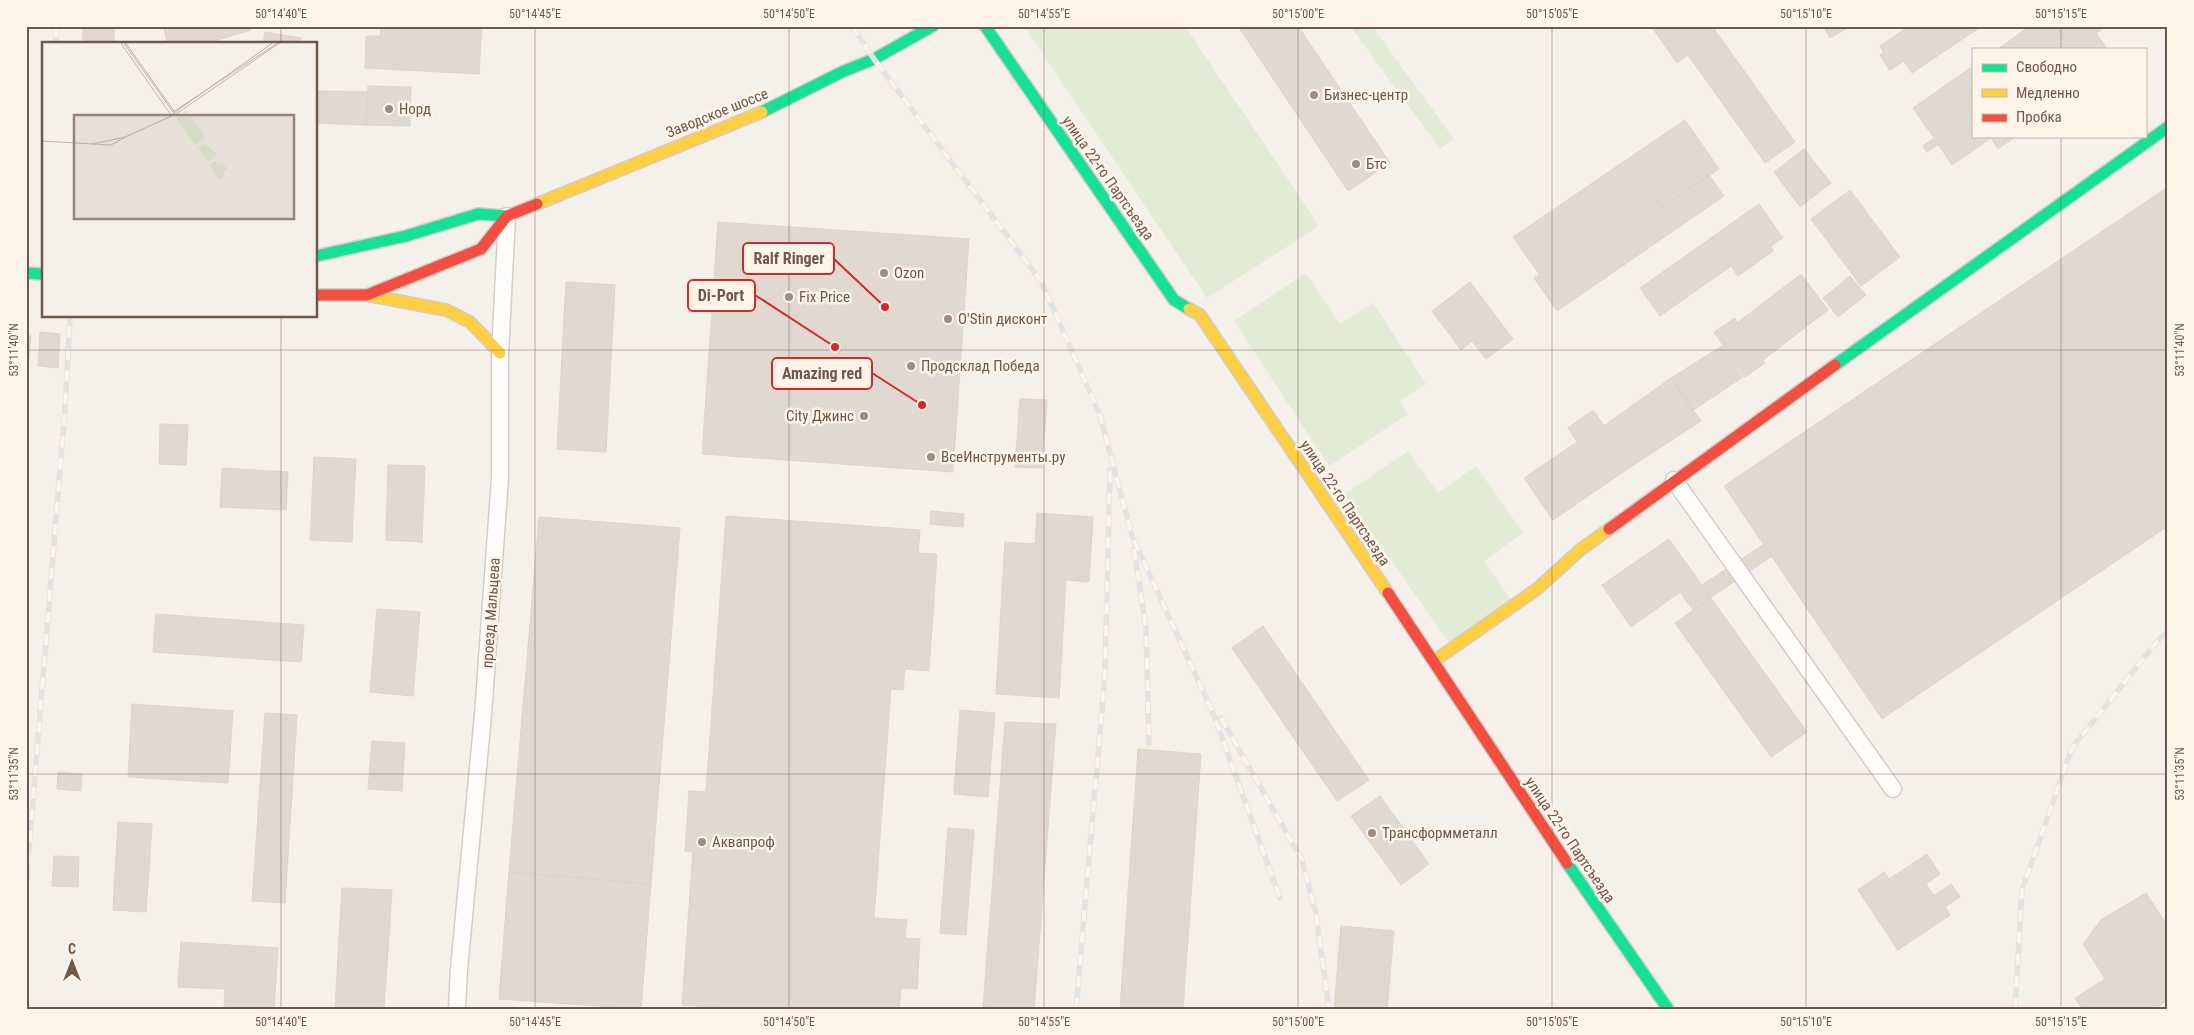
<svg xmlns="http://www.w3.org/2000/svg" width="2194" height="1035" viewBox="0 0 2194 1035" font-family="'Roboto Condensed',sans-serif">
  <style>
    .green { fill: #e2ebd4 }
    .building { fill: #e1d8d0; stroke: #ddd3cb }
    .lines { fill: none; stroke-linecap: round; stroke-linejoin: round }
    .street-casing { stroke: #d4cdc7; stroke-width: 19 }
    .fast-casing { stroke: #d4ccc6; stroke-width: 14 }
    .slow-casing { stroke: #d4ccc6; stroke-width: 14 }
    .jam-casing { stroke: #d4ccc6; stroke-width: 14 }
    .street { stroke: #fefdfc; stroke-width: 16 }
    .fast { stroke: #16e098; stroke-width: 11 }
    .slow { stroke: #ffcf43; stroke-width: 11 }
    .jam { stroke: #f24e42; stroke-width: 11 }
    .rail-casing { stroke: #e4e1e4; stroke-width: 5.5 }
    .rail { stroke: #fef5e8; stroke-width: 4; stroke-dasharray: 11; stroke-linecap: butt }
    .ticks { fill: none; stroke: #71574b; stroke-width: 1; stroke-opacity: 0.45 }
    .poi-dot { fill: #9f8d82; stroke: #fef5e8; stroke-width: 2 }
    .labels { text-anchor: middle; stroke-width: 5; stroke-linejoin: round; paint-order: stroke }
    .poi-label { font-size: 15px; fill: #71574b; stroke: #fef5e8; text-anchor: start }
    .street-label { font-size: 15px; fill: #71574b; stroke: #fef5e8 }
    .inset-road { fill: none; stroke: #c0b3aa; stroke-width: 1 }
    .view { fill: #98857a; fill-opacity: 0.15; stroke: #98857a; stroke-width: 2.5 }
    .inset-edge { fill: none; stroke: #71574b; stroke-width: 2.5 }
    .leader { fill: none; stroke: #d62828; stroke-width: 2 }
    .callout-dot { fill: #d62828; stroke: #fef5e8; stroke-width: 2 }
    .callout { fill: #fef5e8; stroke: #d62828; stroke-width: 2 }
    .callout-label { font-size: 16px; text-anchor: middle; font-weight: bold; fill: #71574b }
    .neatline { fill: none; stroke: #71574b; stroke-width: 2 }
    .ticks-label { font-size: 12px; text-anchor: middle; fill: #71574b }
  </style>
  <rect width="100%" height="100%" fill="#f5f0e9"/>
  <!-- green -->
  <path class="green" d="M1024,26H1185L1319,226L1207,298Z
    M1358,26H1372L1454,139L1440,149L1353,30Z
    M1306,273L1340,324L1373,303L1426,384L1400,401L1408,414L1329,466L1234,321Z
    M1408,451L1438,493L1476,466L1523,533L1484,561L1511,600L1449,643L1345,494Z"/>
  <!-- building -->
  <path class="building" d="M83,26H114V44H83Z
    M163,26H250L251,30L204,44H168Z
    M381,26H482L479,74L365,68L366,36H380Z
    M1238,26H1298L1390,163L1348,191Z
    M1651,26H1712L1795,142L1765,163L1688,55L1677,63Z
    M1823,26H1848L1849,27L1830,38Z
    M1909,26H1982L1912,73L1904,61L1890,70L1880,55L1884,53L1880,46Z
    M2030,26H2098L2101,30L2096,33L2107,49H1998Z
    M265,32L301,38L300,44H263Z
    M1973,66V136H2016L1998,149L1991,138L1952,165L1938,144L1927,152L1923,146L1934,138L1913,108Z
    M368,86L411,87L410,126L366,125Z
    M316,91L367,92L366,125L316,123Z
    M1685,120L1719,169L1662,207L1654,195L1539,274L1513,237Z
    M1804,149L1831,183L1800,207L1774,172Z
    M1709,175L1724,196L1557,311L1534,278L1654,195L1662,207Z
    M2168,187V526L1882,719L1724,486Z
    M1850,190L1900,257L1861,286L1811,219Z
    M1759,204L1783,238L1771,246L1773,251L1738,276L1731,266L1660,316L1640,288Z
    M718,222L969,239L953,472L702,454Z
    M1801,274L1828,310L1763,360L1737,323Z
    M1850,276L1866,295L1838,317L1823,298Z
    M566,282L615,285L606,452L557,449Z
    M1470,282L1513,339L1486,359L1472,341L1461,350L1432,311Z
    M1735,318L1737,323L1765,363L1745,377L1714,332Z
    M40,332L60,334L58,368L38,366Z
    M26,335L31,336L27,377H26Z
    M1722,346L1743,377L1692,411L1671,378Z
    M1671,378L1701,421L1632,466L1605,425Z
    M1020,399L1047,400L1042,468L1015,467Z
    M1593,410L1632,466L1553,520L1524,478L1577,442L1568,428Z
    M160,424L188,425L186,465L159,464Z
    M314,457L356,459L352,542L310,540Z
    M388,465L425,466L422,542L386,540Z
    M222,468L288,472L286,510L220,507Z
    M931,511L964,514L963,527L930,524Z
    M1037,513L1093,517L1089,582L1066,580L1059,698L996,694L1005,542L1035,544Z
    M726,516L920,530L918,553L937,554L929,671L905,669L903,690L891,689L874,918L907,920L905,938L920,939L917,989L901,988L899,1009H739L682,1005L693,852L685,851L689,791L706,792Z
    M539,517L680,528L651,884L509,872Z
    M1669,539L1711,598L1693,610L1680,592L1631,627L1602,585Z
    M1764,544L1772,556L1710,598L1702,585Z
    M1711,598L1807,732L1771,757L1675,623Z
    M377,609L420,612L413,696L370,692Z
    M156,614L304,625L301,662L153,652Z
    M1263,626L1369,780L1337,801L1232,648Z
    M132,704L233,711L228,783L128,777Z
    M960,710L995,713L988,797L954,794Z
    M265,713L297,715L285,903L252,901Z
    M1005,722L1056,724L1034,1009L983,1007Z
    M372,741L405,743L402,791L368,789Z
    M1138,749L1201,754L1183,1009H1120Z
    M58,772L82,774L81,791L57,789Z
    M1380,796L1429,864L1401,885L1351,816Z
    M118,822L152,824L146,912L113,910Z
    M948,828L974,830L966,935L940,933Z
    M1927,854L1940,874L1926,884L1934,896L1951,884L1960,897L1945,907L1950,915L1898,950L1858,890L1884,872L1889,879Z
    M54,856L79,857L78,887L52,886Z
    M509,872L651,884L641,1009L499,999Z
    M342,888L392,890L384,1009H335Z
    M2146,893L2168,927V1000L2154,1009H2082L2075,998L2105,979L2083,944L2101,920Z
    M1341,926L1394,931L1387,1009H1334Z
    M181,942L278,948L274,1009H224L225,989L178,987Z"/>
  <g class="lines">
    <defs>
      <path id="street" d="M1674,480L1893,789
        M457,1009L459,969L483,715L500,478V353L507,216"/>
      <path id="fast" d="M985,26L1174,300L1189,309
        M762,112L842,72L874,59L933,26
        M316,256L406,236L478,214L507,216
        M26,273L44,274
        M1835,365L2168,127
        M1567,863L1668,1009"/>
      <path id="slow" d="M537,204L762,112
        M367,295L446,310L470,322L500,353
        M1189,309L1200,315L1388,593
        M1434,661L1537,589L1580,550L1609,529"/>
      <path id="jam" d="M316,295H367L481,249L507,216L537,204
        M1609,529L1835,365
        M1388,593L1567,863"/>
    </defs>
    <!-- street casing -->
    <use href="#street" class="street-casing"/>
    <!-- fast casing -->
    <use href="#fast" class="fast-casing"/>
    <!-- slow casing -->
    <use href="#slow" class="slow-casing"/>
    <!-- jam casing -->
    <use href="#jam" class="jam-casing"/>
    <!-- street -->
    <use href="#street" class="street"/>
    <!-- fast -->
    <use href="#fast" class="fast"/>
    <!-- slow -->
    <use href="#slow" class="slow"/>
    <!-- jam -->
    <use href="#jam" class="jam"/>
    <defs>
      <path id="rail" d="M56,26V44
        M852,26L874,59L1041,281L1100,415L1132,536L1213,713L1280,898
        M1134,549L1146,628L1149,743
        M1221,718L1302,860L1316,914L1329,1009
        M26,886L65,409L70,316
        M1076,1009L1105,675L1110,469
        M2015,1009L2022,890L2072,748L2159,639L2168,632"/>
    </defs>
    <!-- rail casing -->
    <use href="#rail" class="rail-casing"/>
    <!-- rail -->
    <use href="#rail" class="rail"/>
  </g>
  <!-- ticks -->
  <path class="ticks" d="M26,26V1009M281,26V44M535,26V1009M789,26V1009M1044,26V1009M1298,26V1009M1552,26V1009M1806,26V1009M2061,26V49M2061,136V1009M281,316V1009M26,350H2168M26,774H2168"/>
  <!-- markers -->
  <g class="poi-dot">
    <circle cx="1314" cy="95" r="5"/>
    <circle cx="389" cy="109" r="5"/>
    <circle cx="1356" cy="164" r="5"/>
    <circle cx="884" cy="273" r="5"/>
    <circle cx="789" cy="297" r="5"/>
    <circle cx="948" cy="319" r="5"/>
    <circle cx="911" cy="366" r="5"/>
    <circle cx="864" cy="416" r="5"/>
    <circle cx="931" cy="457" r="5"/>
    <circle cx="1372" cy="833" r="5"/>
    <circle cx="702" cy="842" r="5"/>
  </g>
  <g class="labels">
    <!-- poi labels -->
    <g class="poi-label">
      <text x="1324" y="100">Бизнес-центр</text>
      <text x="399" y="114">Норд</text>
      <text x="1366" y="169">Бтс</text>
      <text x="894" y="278">Ozon</text>
      <text x="799" y="302">Fix Price</text>
      <text x="958" y="324">O'Stin дисконт</text>
      <text x="921" y="371">Продсклад Победа</text>
      <text x="854" y="421" text-anchor="end">City Джинс</text>
      <text x="941" y="462">ВсеИнструменты.ру</text>
      <text x="1382" y="838">Трансформметалл</text>
      <text x="712" y="847">Аквапроф</text>
    </g>
    <!-- street labels -->
    <g class="street-label">
      <text transform="translate(717 113) rotate(-22)" y="5">Заводское шоссе</text>
      <text transform="translate(1108 178) rotate(55)" y="5">улица 22-го Партсъезда</text>
      <text transform="translate(1345 503) rotate(56)" y="5">улица 22-го Партсъезда</text>
      <text transform="translate(491 613) rotate(-86)" y="5">проезд Мальцева</text>
      <text transform="translate(1570 840) rotate(56)" y="5">улица 22-го Партсъезда</text>
    </g>
  </g>
  <!-- overview -->
  <g transform="translate(42 42)">
    <rect width="275" height="275" fill="#f5f0e9"/>
    <path d="M145,68L164,96L153,103L134,76ZM163,101L175,112L165,120L156,106ZM173,119L176,123L180,120L185,127L181,130L183,134L177,138L167,123Z" fill="#e2ebd4"/>
    <path class="inset-road" d="M78,0L129,73M81,0L131,70L237,0M83,0L132,69M129,73L232,0M0,99L69,103L83,95M50,102L83,95L134,72L239,0"/>
    <path class="view" d="M32,73H252V177H32Z"/>
    <rect width="275" height="275" class="inset-edge"/>
  </g>
  <!-- callouts -->
  <path class="leader" d="M885 307L834 259M835 347L755 295M922 405L872 373"/>
  <g class="callout-dot">
    <circle cx="885" cy="307" r="5"/>
    <circle cx="835" cy="347" r="5"/>
    <circle cx="922" cy="405" r="5"/>
  </g>
  <g class="callout">
    <rect x="743" y="243" width="91" height="31" rx="5"/>
    <rect x="688" y="280" width="67" height="31" rx="5"/>
    <rect x="772" y="358" width="100" height="31" rx="5"/>
  </g>
  <g class="callout-label">
    <text x="789" y="264">Ralf Ringer</text>
    <text x="721" y="301">Di-Port</text>
    <text x="822" y="379">Amazing red</text>
  </g>
  <!-- border -->
  <rect width="2194" height="1035" fill="none" stroke="#fef5e8" stroke-width="55"/>
  <!-- legend -->
  <rect x="1972" y="48" width="175" height="90" fill="#fef5e8" stroke="#c6b6a9"/>
  <rect x="1982" y="64" width="25" height="8" fill="#16e098" stroke="#c6b6a9"/>
  <text x="2016" y="72" font-size="15" fill="#71574b">Свободно</text>
  <rect x="1982" y="89" width="25" height="8" fill="#ffcf43" stroke="#c6b6a9"/>
  <text x="2016" y="98" font-size="15" fill="#71574b">Медленно</text>
  <rect x="1982" y="114" width="25" height="8" fill="#f24e42" stroke="#c6b6a9"/>
  <text x="2016" y="122" font-size="15" fill="#71574b">Пробка</text>
  <!-- north arrow -->
  <g transform="translate(72 962)" stroke="#fef5e8" stroke-width="4" paint-order="stroke">
  <path d="M0-4L9 19L0 12L-9 19Z" fill="#71574b"/>
  <text y="-8" font-size="14" font-weight="bold" text-anchor="middle" fill="#71574b">С</text>
  </g>
  <rect x="28" y="28" width="2138" height="980" class="neatline"/>
  <g class="ticks-label">
    <text x="281" y="18">50°14'40"E</text>
    <text x="535" y="18">50°14'45"E</text>
    <text x="789" y="18">50°14'50"E</text>
    <text x="1044" y="18">50°14'55"E</text>
    <text x="1298" y="18">50°15'00"E</text>
    <text x="1552" y="18">50°15'05"E</text>
    <text x="1806" y="18">50°15'10"E</text>
    <text x="2061" y="18">50°15'15"E</text>
    <text transform="translate(14 350) rotate(-90)" y="4">53°11'40"N</text>
    <text transform="translate(2180 350) rotate(-90)" y="4">53°11'40"N</text>
    <text transform="translate(14 774) rotate(-90)" y="4">53°11'35"N</text>
    <text transform="translate(2180 774) rotate(-90)" y="4">53°11'35"N</text>
    <text x="281" y="1026">50°14'40"E</text>
    <text x="535" y="1026">50°14'45"E</text>
    <text x="789" y="1026">50°14'50"E</text>
    <text x="1044" y="1026">50°14'55"E</text>
    <text x="1298" y="1026">50°15'00"E</text>
    <text x="1552" y="1026">50°15'05"E</text>
    <text x="1806" y="1026">50°15'10"E</text>
    <text x="2061" y="1026">50°15'15"E</text>
  </g>
</svg>
